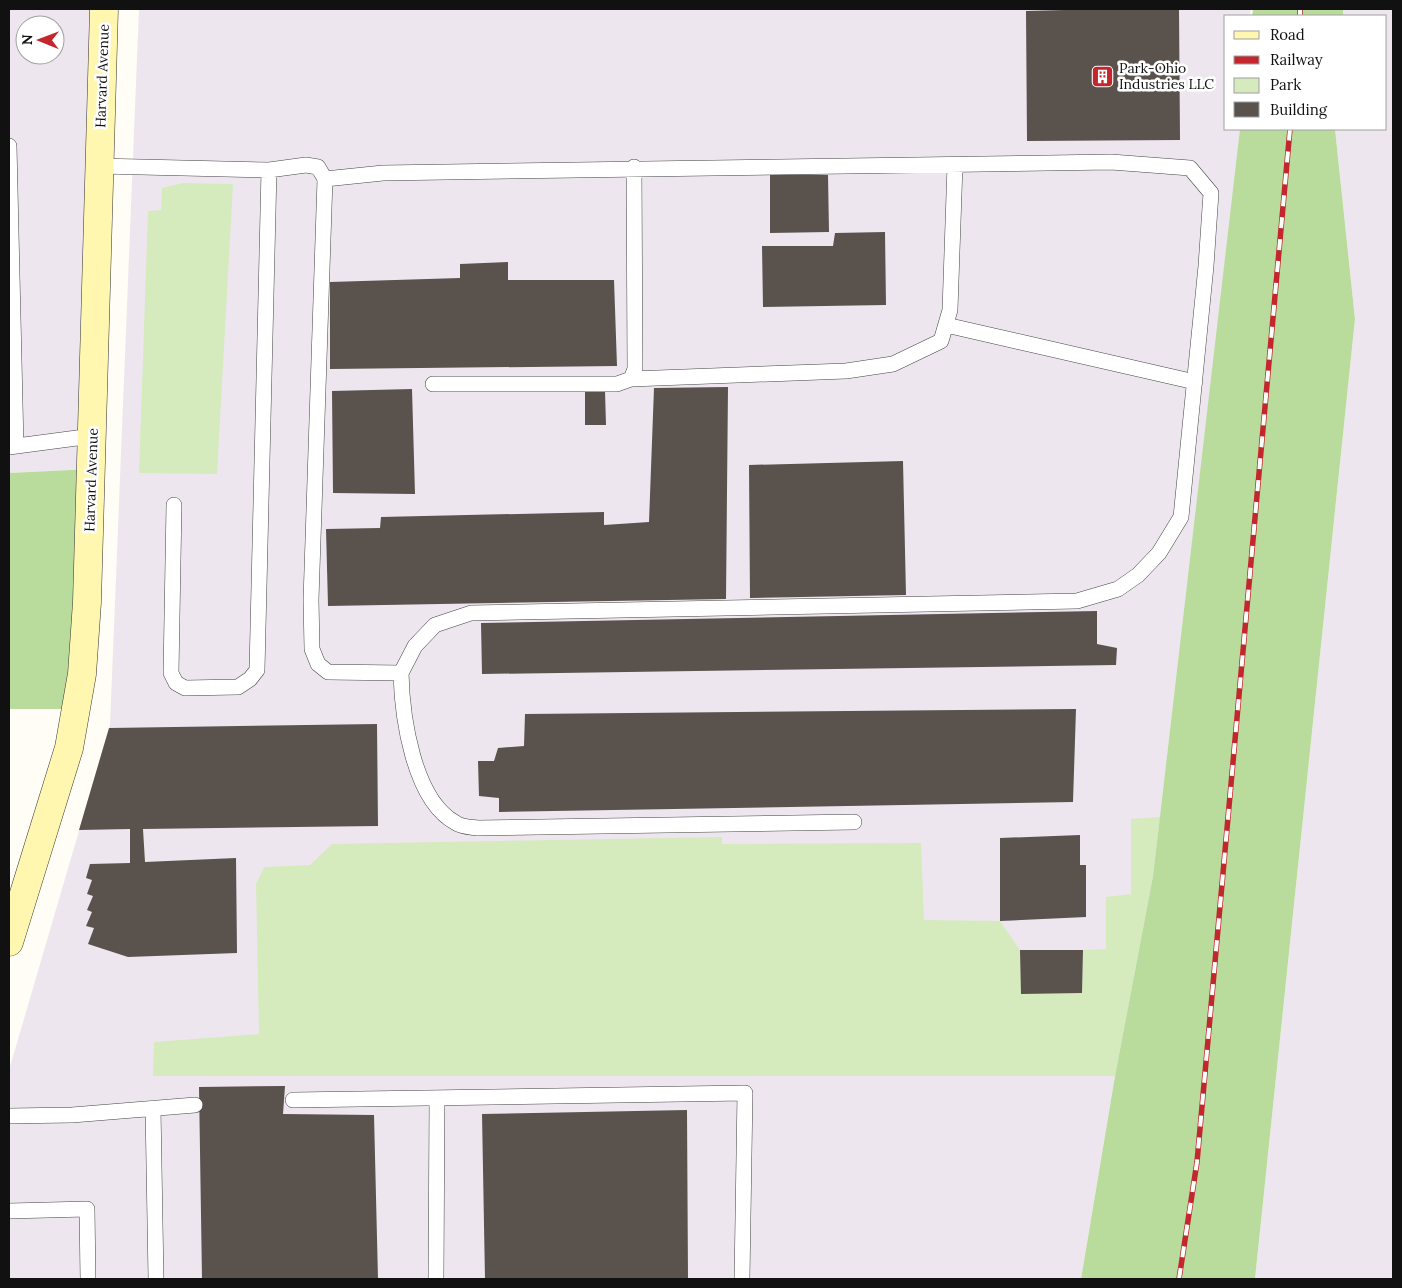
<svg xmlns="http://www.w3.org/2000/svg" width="1402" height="1288" viewBox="0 0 1402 1288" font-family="Lora,serif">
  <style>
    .industrial { fill: #eee6ef; fill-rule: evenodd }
    .green { fill: #d5ebbd }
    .forest { fill: #b9dc9c }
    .building { fill: #5a524d }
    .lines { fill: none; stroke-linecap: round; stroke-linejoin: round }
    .lane-casing { stroke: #444; stroke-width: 16 }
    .secondary-casing { stroke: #333; stroke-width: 29 }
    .lane { stroke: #fff; stroke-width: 15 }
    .secondary { stroke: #fff6b0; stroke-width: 28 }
    .rail-casing { stroke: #c4262e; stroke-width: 5.5 }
    .rail { stroke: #fff; stroke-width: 4; stroke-dasharray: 11; stroke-linecap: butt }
    .labels { text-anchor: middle; stroke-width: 5; stroke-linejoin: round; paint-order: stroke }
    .poi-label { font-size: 14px; fill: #111; stroke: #fff; text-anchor: start }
    .street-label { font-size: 14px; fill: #111; stroke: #fff }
  </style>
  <rect width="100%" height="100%" fill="#fffdf5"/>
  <!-- industrial -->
  <path class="industrial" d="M9,9H104L91,469L9,473ZM25,25H55V55H25Z
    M139,9H1251L1250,16H1226V129H1240L1239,142L1153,876L1115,1076L1081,1279H9V1070L110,725Z
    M1343,9H1393V1279H1255L1355,319L1335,129H1386V16H1343Z"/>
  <!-- green -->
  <path class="green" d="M183,183L233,184L217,474L139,473L148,211L161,210L162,188Z
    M1160,817L1153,876L1115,1076H153L154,1042L259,1034L256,884L264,867L310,865L332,844L722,837V844L921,843L924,920L1000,921L1020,950L1082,993L1083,950L1106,949V897L1131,894V819Z"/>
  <!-- forest -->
  <path class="forest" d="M1253,9H1343V16H1252Z
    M1240,129H1335L1355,319L1255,1279H1081L1115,1076L1153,876Z
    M91,469L77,709H9V473Z"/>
  <!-- building -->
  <path class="building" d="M1102,9H1179L1180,140L1027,141L1026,11Z
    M770,174L828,175L829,232L770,233Z
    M885,232L886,305L763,307L762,246H833L835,233Z
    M508,262V280H614L617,366L330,369V282L460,278V264Z
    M728,387L726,599L328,606L326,529L380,528L381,517L604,512V525L649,522L654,388Z
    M412,389L415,494L333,493L332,391Z
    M585,390L605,391L606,425H585Z
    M903,461L906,595L750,598L749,465Z
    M1097,611V644L1117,648L1116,665L482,674L481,623Z
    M1076,709L1073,802L499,812V798L479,796L478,761H494L498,748L524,746L525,714Z
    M377,724L378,826L143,829L145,862L236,858L237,953L128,957L88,944L94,928L86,926L92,912L87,910L93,896L87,894L92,880L86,878L90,864L130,863V829L79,830L109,728Z
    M1080,835V865H1086V917L1000,921V838Z
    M1020,950H1083L1082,993L1021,994Z
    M285,1086L283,1114L374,1115L378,1279H202L199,1087Z
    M687,1110L688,1279H485L482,1114Z"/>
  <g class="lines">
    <defs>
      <path id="lane" d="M9,146L16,446
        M99,166L269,170L257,670L250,679L238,687L185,688L176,683L171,673L174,505
        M269,170L306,165L318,167L325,179L311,600L312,649L318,664L328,672L401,673C402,716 413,800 456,823C461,827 471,827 478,828L854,822
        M325,179L383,173L1111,162L1190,168L1211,193L1206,266L1181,517L1159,553L1138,575L1118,589L1077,601L471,613L435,625L415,646L401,673
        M946,325L1195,382
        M631,379L846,371L893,364L941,341L950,310L955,165
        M433,384H617L631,379L635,369L634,167
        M9,447L92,436
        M293,1100L745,1093L742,1279
        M153,1108L156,1279
        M9,1116L72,1115L195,1105
        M9,1211L87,1209L88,1279
        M436,1279L437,1098"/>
      <path id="secondary" d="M9,942L69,748L82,674L87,602L104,9"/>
    </defs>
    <!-- lane casing -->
    <use href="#lane" class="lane-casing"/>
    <!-- secondary casing -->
    <use href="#secondary" class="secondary-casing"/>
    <!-- lane -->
    <use href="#lane" class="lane"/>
    <!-- secondary -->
    <use href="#secondary" class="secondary"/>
    <defs>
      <path id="rail" d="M1300,16V9
        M1179,1279L1197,1162L1290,129"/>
    </defs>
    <!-- rail casing -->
    <use href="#rail" class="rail-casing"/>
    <!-- rail -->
    <use href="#rail" class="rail"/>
  </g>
  <!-- icons -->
  <defs>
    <symbol id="building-square" viewBox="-11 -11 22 22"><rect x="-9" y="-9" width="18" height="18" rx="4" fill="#c4262e" stroke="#fff"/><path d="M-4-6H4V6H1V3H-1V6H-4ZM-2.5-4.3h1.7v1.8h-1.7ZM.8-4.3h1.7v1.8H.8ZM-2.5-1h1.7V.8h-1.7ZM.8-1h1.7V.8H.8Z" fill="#fff"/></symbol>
  </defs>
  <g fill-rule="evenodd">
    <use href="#building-square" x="1090" y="64" width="25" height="25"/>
  </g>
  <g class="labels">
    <!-- poi labels -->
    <g class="poi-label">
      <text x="1119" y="73">Park-Ohio<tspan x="1119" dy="16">Industries LLC</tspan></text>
    </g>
    <!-- street labels -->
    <g class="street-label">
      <text transform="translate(102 76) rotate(-88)" y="5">Harvard Avenue</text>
      <text transform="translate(91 480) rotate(-88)" y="5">Harvard Avenue</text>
    </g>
  </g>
  <!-- border -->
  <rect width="1402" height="1288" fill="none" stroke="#111111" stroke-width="20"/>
  <!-- legend -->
  <rect x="1224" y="15" width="162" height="115" fill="#ffffff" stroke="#a0a0a0"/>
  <rect x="1234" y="31" width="25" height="8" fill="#fff6b0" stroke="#a0a0a0"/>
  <text x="1270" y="40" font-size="15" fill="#111111">Road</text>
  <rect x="1234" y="56" width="25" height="8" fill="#c4262e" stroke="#a0a0a0"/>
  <text x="1270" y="65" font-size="15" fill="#111111">Railway</text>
  <rect x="1234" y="78" width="25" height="15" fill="#d5ebbd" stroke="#a0a0a0"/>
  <text x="1270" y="90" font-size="15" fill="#111111">Park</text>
  <rect x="1234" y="102" width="25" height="15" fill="#5a524d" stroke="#a0a0a0"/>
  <text x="1270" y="115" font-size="15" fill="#111111">Building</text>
  <!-- north arrow -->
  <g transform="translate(40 40) rotate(271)"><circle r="24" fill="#ffffff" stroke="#a0a0a0"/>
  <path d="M0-4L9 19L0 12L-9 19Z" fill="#c4262e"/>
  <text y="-8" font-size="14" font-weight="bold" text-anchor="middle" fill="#111111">N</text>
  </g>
</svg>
